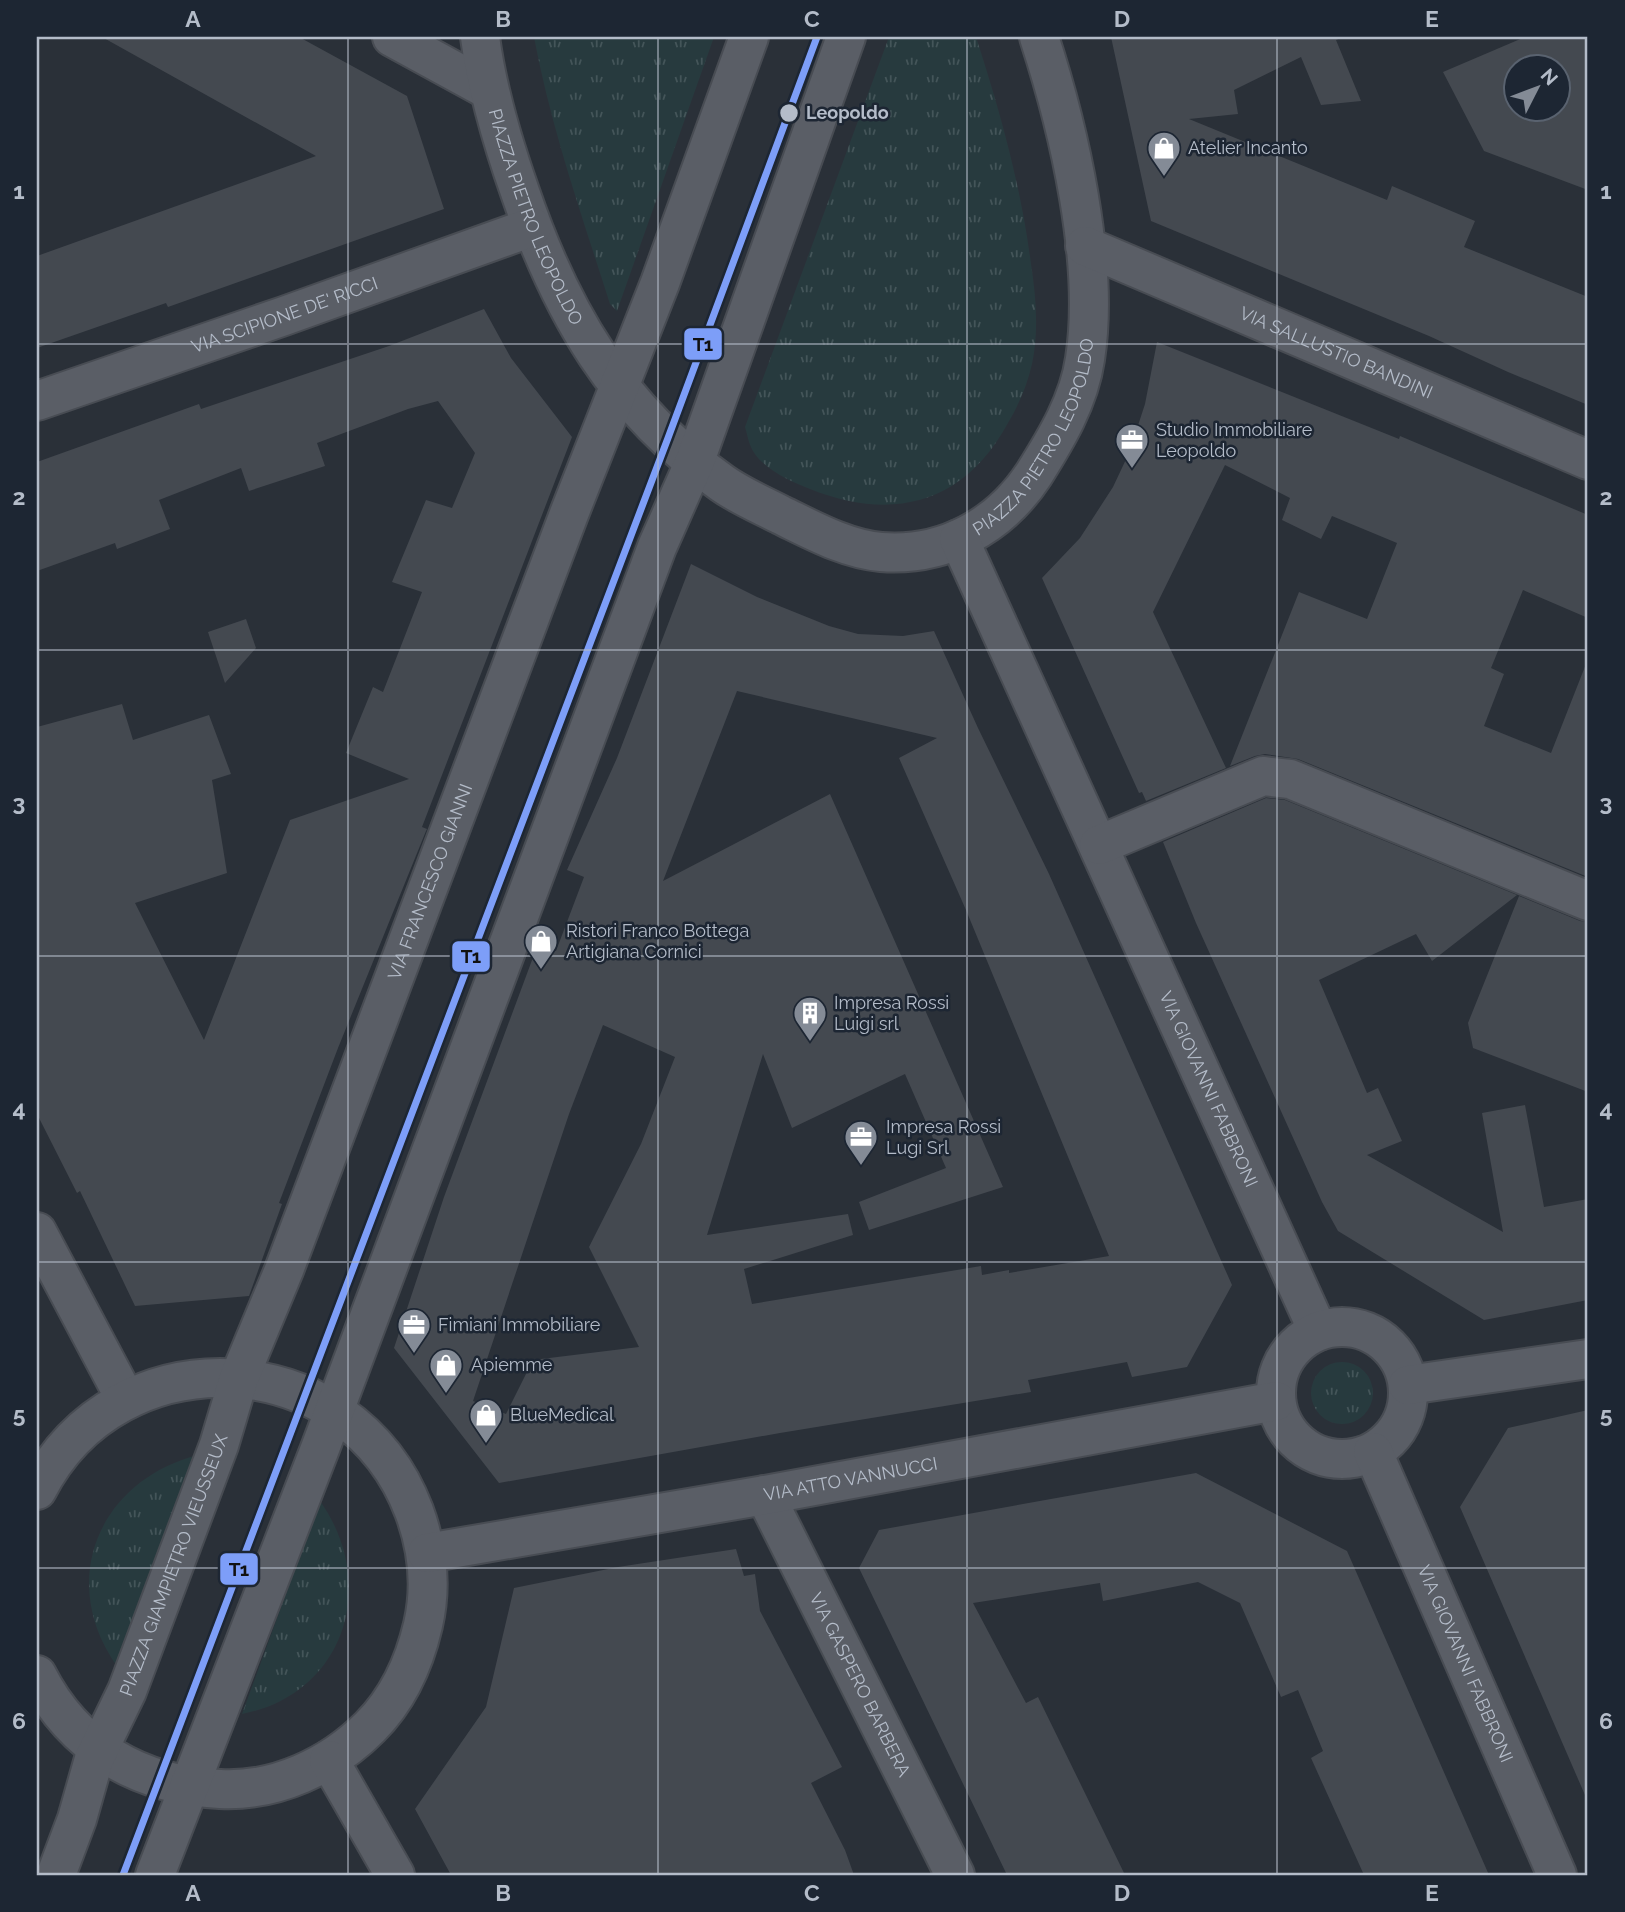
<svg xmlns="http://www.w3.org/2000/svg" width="1625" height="1912" viewBox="0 0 1625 1912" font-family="Raleway,sans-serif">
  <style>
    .grass { fill: url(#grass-tufts) }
    .building { fill: #444950; fill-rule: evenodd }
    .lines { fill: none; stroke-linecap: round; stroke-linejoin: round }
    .minor-casing { stroke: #484c53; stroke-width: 42 }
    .minor { stroke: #5a5e66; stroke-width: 38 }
    .tram-1-casing { stroke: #1d2633; stroke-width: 12 }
    .tram-1 { stroke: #7d9ef8; stroke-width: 7 }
    .grid { fill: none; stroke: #b4bcc9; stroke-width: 2; stroke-opacity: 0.55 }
    .stop-dot { fill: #b4bcc9; stroke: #1d2633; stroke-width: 2.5 }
    .labels { text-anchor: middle; stroke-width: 5; stroke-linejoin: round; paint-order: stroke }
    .stop-label { font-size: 18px; font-weight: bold; fill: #b4bcc9; stroke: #1d2633; text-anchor: start }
    .poi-label { font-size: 18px; fill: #b4bcc9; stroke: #1d2633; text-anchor: start }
    .street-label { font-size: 18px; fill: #b4bcc9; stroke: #1d2633 }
    .line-badge { stroke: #1d2633; stroke-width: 2.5 }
    .pale-badge-label { font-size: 19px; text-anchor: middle; font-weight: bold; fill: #111 }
    .neatline { fill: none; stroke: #b4bcc9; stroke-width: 2.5 }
    .grid-label { font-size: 23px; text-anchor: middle; font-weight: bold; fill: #b4bcc9 }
  </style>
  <defs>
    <pattern id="grass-tufts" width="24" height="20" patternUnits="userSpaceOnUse" patternTransform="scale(1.75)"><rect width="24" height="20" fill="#273a3e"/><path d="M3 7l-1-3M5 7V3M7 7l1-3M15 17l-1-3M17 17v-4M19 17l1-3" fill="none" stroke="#445559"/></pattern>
  </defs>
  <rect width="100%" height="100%" fill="#2a3038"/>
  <!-- grass -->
  <path class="grass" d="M534,37H714L617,311L610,304C582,216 551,128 534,37Z
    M889,37H976C1000,111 1021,186 1031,264C1036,296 1039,332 1032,364C1027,386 1019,404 1008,423C964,504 893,522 810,489C791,482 759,467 751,447C748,441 747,433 745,427Z
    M1311 1393a31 31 0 1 1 62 0a31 31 0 1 1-62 0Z
    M198,1455L119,1669C56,1584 97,1481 198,1455Z
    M320,1501C379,1584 345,1694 242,1714Z"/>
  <!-- building -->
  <path class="building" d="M102,37H299L407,96L444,209L168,307L166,303L37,348V256L316,156Z
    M1111,37H1343L1336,40L1361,101L1321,105L1301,57L1234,90L1238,114L1189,119L1387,200L1392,186L1475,221L1464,247L1588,297V405L1508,372L1429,336L1151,221Z
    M1525,37H1588V190L1484,151L1443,72ZM1516,66H1558V108H1516Z
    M484,309L511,358L572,437L422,827L427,829L426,831L338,1048L279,1203L282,1204L249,1296L135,1306L80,1191L77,1193L37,1114V727L122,704L133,740L209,715L231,774L212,780L227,873L135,903L204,1040L290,820L409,779L346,753L373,687L383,692L422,592L392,582L426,500L452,508L475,453L438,401L408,409L317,443L325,466L249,491L241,468L159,500L170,529L117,549L115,543L37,571V462L199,404L201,409L389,346Z
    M1157,342L1399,439L1400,436L1588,515V618L1523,590L1491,668L1504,674L1484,726L1551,753L1586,664H1588V877L1298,759L1265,754L1255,756L1230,766L1299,592L1367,619L1397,543L1332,516L1321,539L1282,520L1290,498L1225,465L1153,612L1226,768L1146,801L1142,792L1139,793L1042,578L1080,538L1113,487L1129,453L1145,404Z
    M691,564L757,597L829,626L858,634L903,636L934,631L978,728L1049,874L1232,1285L1187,1367L1132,1377L1127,1362L1028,1380L1031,1392L780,1433L499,1483L394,1348L444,1197L538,944L556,951L584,877L567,870L617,758ZM737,691L937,738L899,758L966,910L1109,1256L1009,1273V1270L982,1275L981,1266L752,1304L744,1269L853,1235L848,1214L707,1235L763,1054L792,1128L905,1074L946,1168L859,1202L869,1230L1003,1187L830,794L663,881ZM603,1025L675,1057L641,1144L589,1247L639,1347L533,1360L506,1414L473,1401L569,1114Z
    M246,619L256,648L225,683L208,632Z
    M1266,798L1285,800L1517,895L1432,961L1416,934L1319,980L1367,1093L1378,1088L1402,1141L1367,1155L1503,1232L1482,1113L1525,1105L1544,1207L1588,1199V1300L1484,1320L1338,1231L1322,1202L1196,923L1163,842Z
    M1519,896L1580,921L1588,922V1092L1473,1048L1468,1023Z
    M1588,1410V1802L1460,1507L1508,1428Z
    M1196,1473L1347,1551L1489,1875H1364L1311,1758L1323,1751L1298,1690L1281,1697L1240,1603L1198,1582L1103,1601L1100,1583L973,1603L1026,1703L1038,1697L1125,1875H1007L859,1568L879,1530Z
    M736,1549L744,1576L755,1574L760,1611L842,1767L811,1783L845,1850L854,1875H451L415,1809L486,1707L514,1588L618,1567Z"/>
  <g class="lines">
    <defs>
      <g id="minor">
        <path d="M392,37L489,90"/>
        <path id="s1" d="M480,37C487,90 502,141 520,192C561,312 617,409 722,483C740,496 762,505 781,515C812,530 846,549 881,552C944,557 1000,526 1034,474C1056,439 1079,401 1085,359C1100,263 1069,129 1039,37"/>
        <path id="s2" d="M1085,246L1588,460"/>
        <path id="s3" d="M37,401L284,316L532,227"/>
        <path id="s4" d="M959,539L1318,1331"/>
        <path d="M1099,845L1263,776L1290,779L1588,901"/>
        <path d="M37,1232L126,1400"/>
        <circle cx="1342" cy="1393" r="66"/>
        <path d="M1408,1385L1588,1359"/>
        <path id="s5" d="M1373,1452L1557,1875"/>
        <path d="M37,1490C118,1331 351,1344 414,1511C428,1549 432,1586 423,1625C414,1664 398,1699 370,1727C331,1766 276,1792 220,1789C140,1785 74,1748 37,1675"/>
        <path id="s6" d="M765,1495L955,1875"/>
        <path id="s7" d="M427,1553L765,1495L1276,1401"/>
        <path d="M329,1760L395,1875"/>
        <path id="s8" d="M56,1875L77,1819L94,1759L127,1691L219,1445L239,1378L284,1270L569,514L660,283L749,37"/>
        <path d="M155,1875L321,1446L657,547L695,461L846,37"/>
      </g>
    </defs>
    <!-- minor casing -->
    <use href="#minor" class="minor-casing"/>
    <!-- minor -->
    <use href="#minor" class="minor"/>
    <defs>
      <path id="tram-1" d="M123,1875L668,438L817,37"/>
    </defs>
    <!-- tram-1 casing -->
    <use href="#tram-1" class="tram-1-casing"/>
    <!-- tram-1 -->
    <use href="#tram-1" class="tram-1"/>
  </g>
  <!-- grid -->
  <path class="grid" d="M348,37V1875M658,37V1875M967,37V1875M1277,37V1875M37,344H1588M37,650H1588M37,956H1588M37,1262H1588M37,1568H1588"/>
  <!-- icons -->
  <defs>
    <symbol id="shop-pin" viewBox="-11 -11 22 30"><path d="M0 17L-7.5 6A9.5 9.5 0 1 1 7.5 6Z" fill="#848b96" stroke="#1d2633"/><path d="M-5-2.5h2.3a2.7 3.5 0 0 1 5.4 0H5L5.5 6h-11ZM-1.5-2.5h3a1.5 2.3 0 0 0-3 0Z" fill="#fff"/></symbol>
    <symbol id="office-pin" viewBox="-11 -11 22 30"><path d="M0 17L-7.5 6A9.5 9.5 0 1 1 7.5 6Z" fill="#848b96" stroke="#1d2633"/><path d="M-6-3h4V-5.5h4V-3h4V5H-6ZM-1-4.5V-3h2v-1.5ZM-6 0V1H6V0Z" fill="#fff"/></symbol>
    <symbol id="building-pin" viewBox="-11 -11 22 30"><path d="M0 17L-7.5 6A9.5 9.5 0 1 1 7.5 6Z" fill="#848b96" stroke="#1d2633"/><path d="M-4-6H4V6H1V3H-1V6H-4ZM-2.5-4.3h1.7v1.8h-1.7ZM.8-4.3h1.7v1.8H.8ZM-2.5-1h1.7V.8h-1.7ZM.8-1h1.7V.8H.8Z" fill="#fff"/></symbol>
  </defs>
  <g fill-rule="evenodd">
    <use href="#shop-pin" x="1145" y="129" width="38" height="52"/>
    <use href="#office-pin" x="1113" y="421" width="38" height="52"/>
    <use href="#shop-pin" x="522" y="922" width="38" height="52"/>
    <use href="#building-pin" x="791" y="994" width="38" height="52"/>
    <use href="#office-pin" x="842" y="1118" width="38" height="52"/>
    <use href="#office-pin" x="395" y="1306" width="38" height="52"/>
    <use href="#shop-pin" x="427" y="1346" width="38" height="52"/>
    <use href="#shop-pin" x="467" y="1396" width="38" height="52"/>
  </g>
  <!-- markers -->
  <circle class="stop-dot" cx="789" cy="113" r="10"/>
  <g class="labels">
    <!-- stop labels -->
    <g class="stop-label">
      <text x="806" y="119">Leopoldo</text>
    </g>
    <!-- poi labels -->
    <g class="poi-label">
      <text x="1188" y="154">Atelier Incanto</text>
      <text x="1156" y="436">Studio Immobiliare<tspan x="1156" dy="21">Leopoldo</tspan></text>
      <text x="566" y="937">Ristori Franco Bottega<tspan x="566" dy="21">Artigiana Cornici</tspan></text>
      <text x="834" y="1009">Impresa Rossi<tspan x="834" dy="21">Luigi srl</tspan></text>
      <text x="886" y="1133">Impresa Rossi<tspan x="886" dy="21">Lugi Srl</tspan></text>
      <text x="438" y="1331">Fimiani Immobiliare</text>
      <text x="471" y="1371">Apiemme</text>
      <text x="510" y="1421">BlueMedical</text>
    </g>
    <!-- street labels -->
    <g class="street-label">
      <text dy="6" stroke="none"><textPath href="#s1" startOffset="189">PIAZZA PIETRO LEOPOLDO</textPath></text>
      <text dy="6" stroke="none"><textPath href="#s3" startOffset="262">VIA SCIPIONE DE' RICCI</textPath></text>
      <text dy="6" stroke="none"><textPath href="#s2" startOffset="273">VIA SALLUSTIO BANDINI</textPath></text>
      <text dy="6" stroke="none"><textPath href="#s1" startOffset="908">PIAZZA PIETRO LEOPOLDO</textPath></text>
      <text dy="6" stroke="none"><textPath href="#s8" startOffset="1062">VIA FRANCESCO GIANNI</textPath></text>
      <text dy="6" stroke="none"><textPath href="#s4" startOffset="604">VIA GIOVANNI FABBRONI</textPath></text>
      <text dy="6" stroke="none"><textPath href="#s7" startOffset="430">VIA ATTO VANNUCCI</textPath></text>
      <text dy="6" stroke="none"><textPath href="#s8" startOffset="332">PIAZZA GIAMPIETRO VIEUSSEUX</textPath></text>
      <text dy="6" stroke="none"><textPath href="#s5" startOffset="231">VIA GIOVANNI FABBRONI</textPath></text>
      <text dy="6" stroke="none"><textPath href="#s6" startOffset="212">VIA GASPERO BARBERA</textPath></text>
    </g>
  </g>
  <g class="line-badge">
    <rect x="683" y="327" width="40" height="34" rx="7" fill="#7d9ef8"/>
    <rect x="451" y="940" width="40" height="33" rx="7" fill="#7d9ef8"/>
    <rect x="219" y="1552" width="40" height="34" rx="7" fill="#7d9ef8"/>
  </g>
  <g class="pale-badge-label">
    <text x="703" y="351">T1</text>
    <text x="471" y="963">T1</text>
    <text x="239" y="1576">T1</text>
  </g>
  <!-- border -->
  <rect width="1625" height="1912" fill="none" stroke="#1d2633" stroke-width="77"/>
  <!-- north arrow -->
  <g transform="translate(1537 88) rotate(48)"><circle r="33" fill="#1d2633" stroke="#59626f" stroke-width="2"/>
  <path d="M0-5L12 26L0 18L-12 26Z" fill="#848b96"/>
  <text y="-10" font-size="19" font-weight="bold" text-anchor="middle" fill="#b4bcc9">N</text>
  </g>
  <rect x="38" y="38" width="1548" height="1836" class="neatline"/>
  <g class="grid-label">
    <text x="193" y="27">A</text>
    <text x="503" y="27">B</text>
    <text x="812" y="27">C</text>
    <text x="1122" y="27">D</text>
    <text x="1432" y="27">E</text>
    <text x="19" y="199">1</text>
    <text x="1606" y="199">1</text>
    <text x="19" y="505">2</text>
    <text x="1606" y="505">2</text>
    <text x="19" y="811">3</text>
    <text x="1606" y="811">3</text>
    <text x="19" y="1117">4</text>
    <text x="1606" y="1117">4</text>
    <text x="19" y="1423">5</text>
    <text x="1606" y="1423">5</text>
    <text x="19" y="1729">6</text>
    <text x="1606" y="1729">6</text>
    <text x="193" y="1901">A</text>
    <text x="503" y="1901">B</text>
    <text x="812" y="1901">C</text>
    <text x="1122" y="1901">D</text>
    <text x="1432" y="1901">E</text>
  </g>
</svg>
